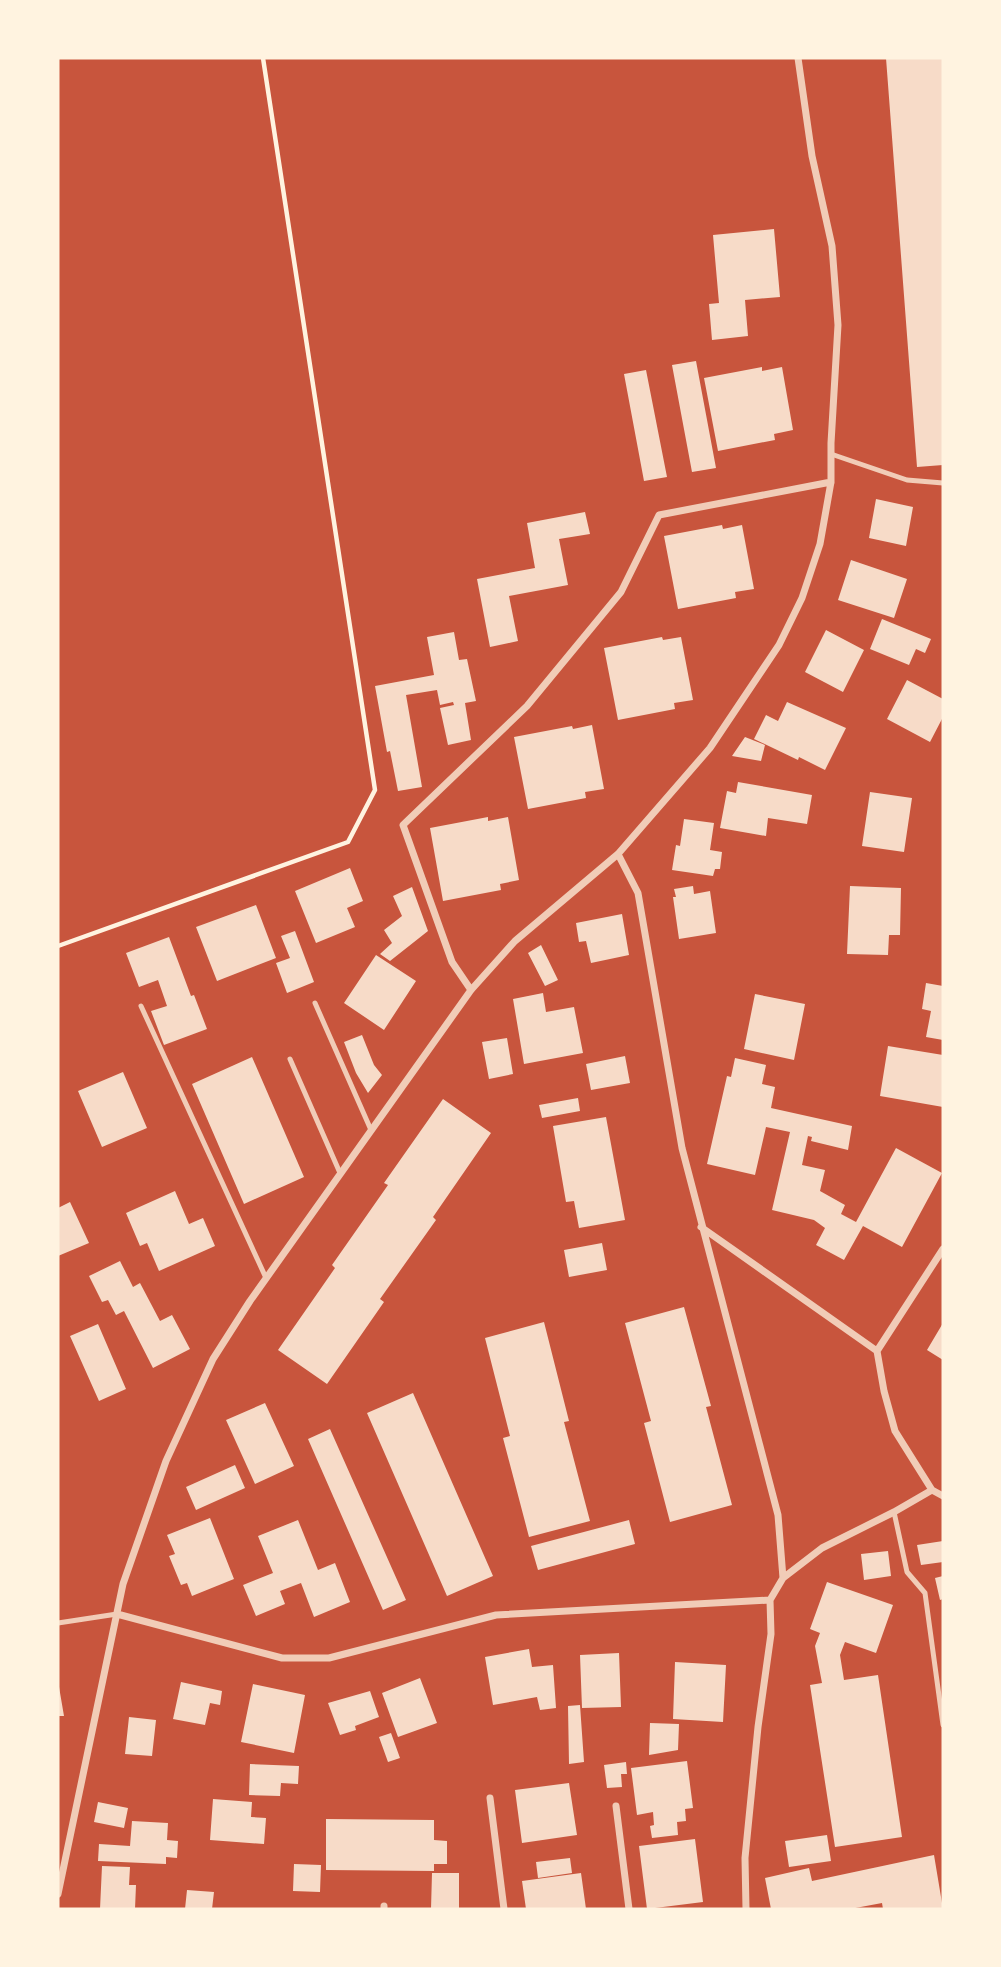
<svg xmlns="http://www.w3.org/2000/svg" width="1001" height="1967" viewBox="0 0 1001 1967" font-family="'Sofia Sans Condensed',sans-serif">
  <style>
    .building { fill: #f7dbc8 }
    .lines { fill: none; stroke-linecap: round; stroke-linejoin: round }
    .path { stroke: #fff3e0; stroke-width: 4.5 }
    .service { stroke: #f1ccb7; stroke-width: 5 }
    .minor { stroke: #f1ccb7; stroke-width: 7 }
  </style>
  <rect width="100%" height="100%" fill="#c8553d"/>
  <!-- building -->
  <path class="building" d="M886,58H943V465L917,467Z
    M774,229L780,297L745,300L748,336L712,340L709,304L719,303L713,235Z
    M696,361L716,468L692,472L672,365Z
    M762,367V371L782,367L793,430L774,434L775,440L718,451L704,378Z
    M646,370L667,477L644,481L624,374Z
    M876,499L913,507L906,546L869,538Z
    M585,512L590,534L559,539L568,585L509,596L518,641L490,647L477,579L535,568L527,523Z
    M722,525L723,529L742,525L754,589L735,592L736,598L678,609L664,536Z
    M851,560L907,579L894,618L838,600Z
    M882,619L931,639L925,653L916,649L909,665L870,649Z
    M826,630L864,650L843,692L805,672Z
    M454,632L459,660L467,659L476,701L465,703L471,740L448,745L440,708L454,705L453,702L440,705L437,690L406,695L422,787L398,791L390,751L387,752L375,686L434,675L427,637Z
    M662,637L663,640L681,637L693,700L674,703L675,709L618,720L604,648Z
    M907,680L943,699V717L930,742L887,719Z
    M787,702L846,728L825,770L799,757L798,760L754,739L766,715L778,721Z
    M592,725L604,789L585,792L586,798L528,809L514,737L572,726L573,729Z
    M745,737L765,745L761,761L732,756Z
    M738,782L812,795L807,824L768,818L766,836L720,828L727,791L736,793Z
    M870,792L912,798L904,852L862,846Z
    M488,817V821L508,817L519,880L500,884L501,890L443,901L430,828Z
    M684,819L714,823L710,850L722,852L720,869H715L713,876L672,870L676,845L680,846Z
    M350,868L363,901L347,908L355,927L316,943L295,891Z
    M693,886L694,894L710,891L716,933L679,939L673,897H676L674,889Z
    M850,886L901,888L900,935H889L888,955L847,954Z
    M412,887L428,931L390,961L380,954L392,943L384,930L402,916L393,896Z
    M256,905L276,958L217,981L196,927Z
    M622,914L629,955L591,963L586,941L579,942L576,923Z
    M295,931L314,982L287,993L276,963L290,958L281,936Z
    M169,937L191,996L194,995L207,1029L164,1045L151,1011L167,1006L158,980L139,987L126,953Z
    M541,945L558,980L545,986L528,953Z
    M376,955L416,981L384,1030L344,1003Z
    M926,983L943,986V1040L926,1037L931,1011L922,1009Z
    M543,993L546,1012L574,1007L583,1053L524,1064L513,999Z
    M755,994L805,1004L794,1060L744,1049Z
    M362,1035L374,1065L382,1075L368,1093L356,1073L344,1042Z
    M507,1038L513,1074L489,1079L482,1042Z
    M888,1046L943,1055V1107L880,1096Z
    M625,1056L630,1083L591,1090L586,1064Z
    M252,1057L304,1177L244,1204L192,1084Z
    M735,1058L766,1065L762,1084L775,1087L771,1108L852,1126L848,1150L811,1141L812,1137L808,1136L802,1165L825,1170L820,1191L845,1205L841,1214L856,1222L896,1148L942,1173L902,1247L863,1226L844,1260L816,1245L825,1228L814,1220L772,1210L790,1132L766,1127L755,1175L707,1164L727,1076L731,1077Z
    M123,1072L147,1128L102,1147L78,1091Z
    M578,1098L580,1111L542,1118L539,1105Z
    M443,1099L491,1133L433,1217L436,1220L380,1299L384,1302L327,1384L278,1350L335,1268L332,1265L388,1185L384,1183Z
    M606,1117L625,1220L579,1228L574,1201L566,1202L553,1126Z
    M175,1191L189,1224L203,1218L215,1246L159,1271L147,1243L140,1246L126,1213Z
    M70,1202L89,1243L58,1256V1208Z
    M602,1243L607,1270L569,1277L564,1250Z
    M120,1261L133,1287L140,1283L160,1321L172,1315L190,1349L153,1368L124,1311L116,1315L108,1300L102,1302L89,1276Z
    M684,1307L711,1406L706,1407L732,1505L670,1522L644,1423L651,1421L625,1323Z
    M544,1322L569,1421L564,1422L590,1521L529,1537L503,1438L510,1436L485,1338Z
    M943,1323V1360L927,1350Z
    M98,1324L126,1389L99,1401L70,1336Z
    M413,1393L493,1576L447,1596L367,1413Z
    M265,1403L294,1466L255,1484L226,1420Z
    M330,1429L406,1600L383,1610L308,1439Z
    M235,1465L245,1488L196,1510L186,1487Z
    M210,1518L234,1579L192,1596L187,1583L181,1585L169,1556L175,1554L167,1535Z
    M298,1520L318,1570L335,1563L350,1602L314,1617L301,1583L280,1591L285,1604L256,1616L243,1585L273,1573L258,1536Z
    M629,1520L635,1544L538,1570L531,1546Z
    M943,1541V1562L921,1565L917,1545Z
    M888,1551L891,1576L864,1580L861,1554Z
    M943,1576V1599L940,1600L935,1578Z
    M827,1582L893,1605L876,1653L845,1642L840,1655L844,1680L878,1675L902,1837L835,1847L810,1685L822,1683L815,1646L820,1633L810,1629Z
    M529,1649L532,1667L553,1665L556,1708L540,1710L537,1697L493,1705L485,1657Z
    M619,1653L621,1707L582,1708L580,1655Z
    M675,1662L726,1665L723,1722L673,1719Z
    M420,1678L437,1723L398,1737L382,1693Z
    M58,1681L64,1716H58Z
    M181,1682L222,1691L220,1705L210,1703L205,1725L173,1719Z
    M253,1684L305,1695L294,1753L241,1742Z
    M370,1691L379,1717L355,1726L356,1730L340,1735L328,1703Z
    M580,1705L584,1762L569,1764L568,1706Z
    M129,1717L156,1720L152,1756L125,1754Z
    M650,1723L679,1724L678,1750L649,1755Z
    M391,1733L400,1758L388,1762L379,1737Z
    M687,1761L693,1808L685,1809L686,1821L677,1822L678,1835L652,1838L650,1826L654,1825L653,1812L637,1815L631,1768Z
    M626,1762L627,1774H621L622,1787L607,1788L604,1765Z
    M250,1764L299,1766L298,1784L281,1783L280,1796L249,1795Z
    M569,1783L577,1835L522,1843L515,1790Z
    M213,1799L252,1802L251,1817L266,1818L264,1844L210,1840Z
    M98,1802L128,1808L124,1828L94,1822Z
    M326,1819L434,1820V1840L447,1841V1864H434V1871L326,1870Z
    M132,1821L168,1823L167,1840L178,1841L177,1858L166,1857V1864L98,1861L99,1844L130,1846Z
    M827,1835L831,1861L789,1867L785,1841Z
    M695,1839L703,1902L647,1909L639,1846Z
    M934,1855L943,1909H883L882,1903L850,1909H771L765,1878L809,1868L812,1881Z
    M570,1858L572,1873L538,1878L536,1862Z
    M294,1864L321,1865L320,1892L293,1891Z
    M102,1866L130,1867L129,1885H136L135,1909H100Z
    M432,1873H459V1909H431Z
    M581,1873L586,1909H526L522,1881Z
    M187,1890L214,1892L212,1909H185Z"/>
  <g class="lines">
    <!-- path -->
    <path class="path" d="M58,946L348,842L375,790L263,58"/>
    <!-- service -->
    <path class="service" d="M831,454L907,480L943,483
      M315,1003L371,1130
      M141,1006L266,1278
      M290,1059L340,1173
      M894,1512L907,1572L925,1593L943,1725
      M58,1623L117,1614"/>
    <!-- minor -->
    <path class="minor" d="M618,854L638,893L682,1148L778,1515L783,1578L770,1600L771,1634L758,1727L745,1858L746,1909
      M471,990L452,962L403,825L527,706L621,592L659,515L831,482
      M701,1227L877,1351L884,1391L895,1431L932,1490L943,1496
      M877,1351L943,1249
      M783,1578L822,1548L894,1512L932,1490
      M117,1614L282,1658H329L496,1615L770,1600
      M490,1798L504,1909
      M616,1806L629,1909
      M58,1894L123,1584L166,1461L213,1359L250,1301L471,990L515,941L618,854L710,748L779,645L802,598L820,544L831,482V443L838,325L832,246L812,156L798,58
      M384,1906V1909"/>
  </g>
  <!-- border -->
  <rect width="1001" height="1967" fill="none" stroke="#fff3e0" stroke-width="119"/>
</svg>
